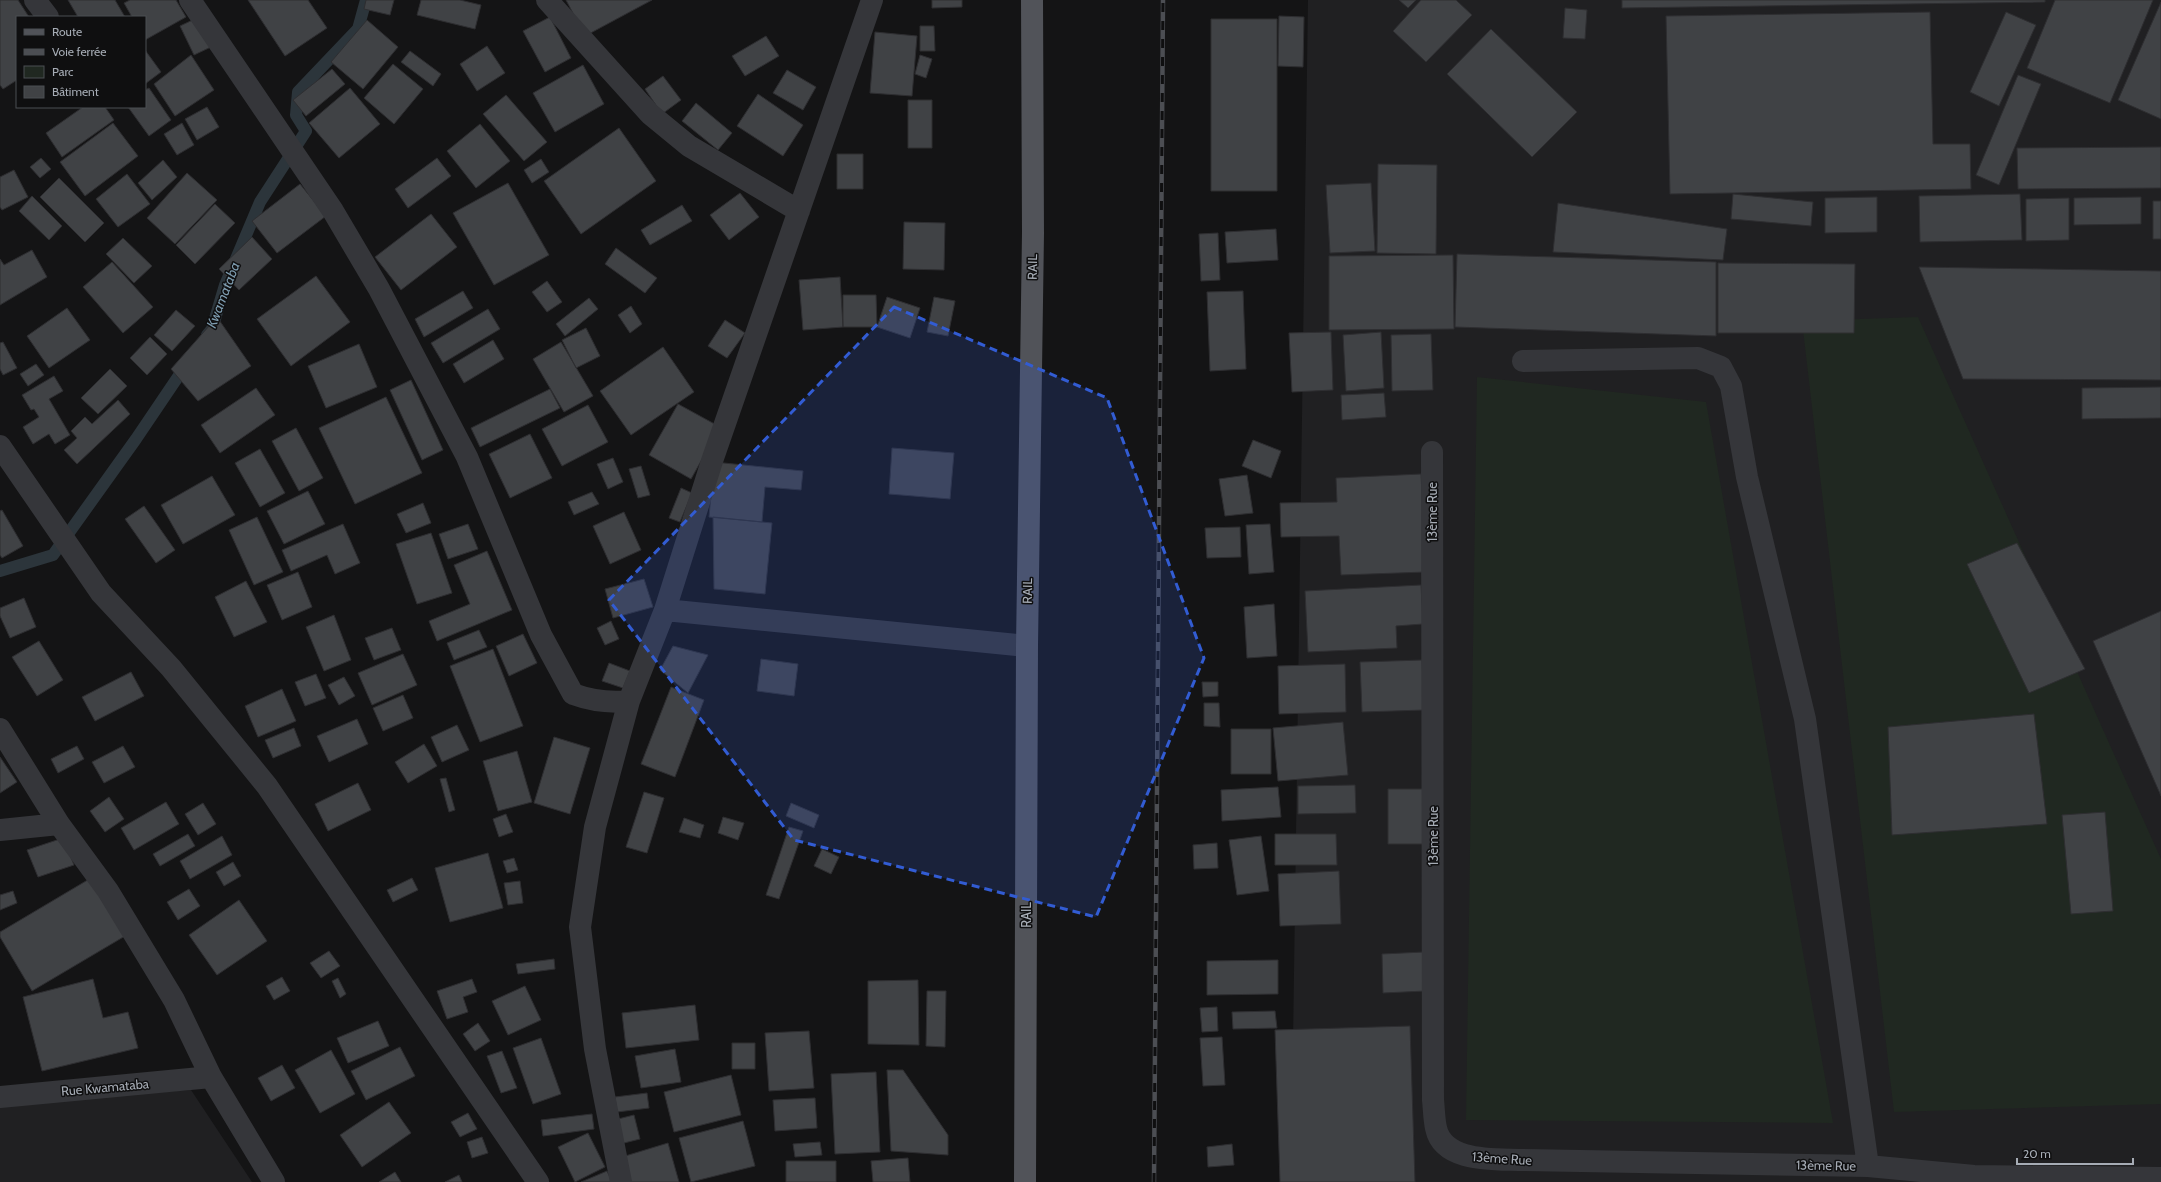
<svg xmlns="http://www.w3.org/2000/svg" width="2161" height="1182" viewBox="0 0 2161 1182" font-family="Cabin,sans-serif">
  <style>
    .built { fill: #202022 }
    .green { fill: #202821 }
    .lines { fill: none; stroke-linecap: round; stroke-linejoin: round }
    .stream { stroke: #2c353b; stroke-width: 12 }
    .building { fill: #404245; stroke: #2e2e31 }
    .minor { stroke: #35363a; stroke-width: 22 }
    .major { stroke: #515359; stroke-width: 22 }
    .rail-casing { stroke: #4c4e53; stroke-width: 4.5 }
    .rail { stroke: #0f0f10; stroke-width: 3; stroke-dasharray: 9; stroke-linecap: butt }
    .marked { fill: #325cd3; fill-opacity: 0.2; stroke: #325cd3; stroke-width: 3; stroke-dasharray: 8 5; stroke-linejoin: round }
    .labels { text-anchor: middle; stroke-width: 3; stroke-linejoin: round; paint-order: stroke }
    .street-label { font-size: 13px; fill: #a6acb5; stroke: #0f0f10 }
    .water-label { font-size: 14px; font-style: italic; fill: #7e9caf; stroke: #0f0f10 }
  </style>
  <rect width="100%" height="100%" fill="#141415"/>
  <!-- built -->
  <path class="built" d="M1308,0H2161V1182H1291Z
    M191,1090L252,1182H0V1103Z"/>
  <!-- green -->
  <path class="green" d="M1918,317L2161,859V1104L1894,1112L1802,321Z
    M1477,377L1706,402L1833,1123L1466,1120Z"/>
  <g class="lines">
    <!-- stream -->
    <path class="stream" d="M207,335L212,329L225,285L260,202L306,131L296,115L298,92L358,29L366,0
      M0,571L53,555L136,439L186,365"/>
  </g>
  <!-- building -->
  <path class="building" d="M0,0H18L29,17H17V80L3,89L0,85Z
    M68,0H115L125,17H78Z
    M130,0H176L186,17L145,40V17H132L124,3Z
    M248,0H308L327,28L285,56Z
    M366,0H394L390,15L364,9Z
    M421,0H460L481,5L475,29L417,15Z
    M566,0H652L585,36Z
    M932,0H962V7L932,8Z
    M1399,0H1416L1408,8Z
    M1421,0H1456L1472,15L1426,62L1393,31Z
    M1622,0H2045V2L1622,8Z
    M2055,0H2153L2110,103L2027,68Z
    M2161,2V119L2118,100Z
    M1565,8L1587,10L1585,39L1563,38Z
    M1930,12L1933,144H1970L1971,189L1670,194L1666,16Z
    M2006,12L2036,25L1999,106L1970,92Z
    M1279,16L1304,17L1303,67L1278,66Z
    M199,17L213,46L194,55L180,26Z
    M550,17L571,58L545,72L523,31Z
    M1211,19H1277V191H1211Z
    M367,20L398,47L363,89L331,62Z
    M920,26H934L935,51H920Z
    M1491,29L1577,112L1532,157L1447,74Z
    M875,32L917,36L912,96L870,93Z
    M766,36L779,56L745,76L732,56Z
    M487,46L505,73L477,91L460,64Z
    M145,50L161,72L145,84Z
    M410,51L441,74L433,86L401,62Z
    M191,55L214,90L175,116L154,84Z
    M920,55L932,59L926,78L915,74Z
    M393,64L423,89L394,124L364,98Z
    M583,65L604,104L555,132L533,93Z
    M332,69L345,84L306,116L293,100Z
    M787,70L816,87L803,110L773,93Z
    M2018,75L2041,84L1999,185L1976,175Z
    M663,76L681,100L662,114L645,89Z
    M149,88L171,120L149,136L128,107H145V90Z
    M350,88L380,124L339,158L309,123Z
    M758,94L803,125L783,156L737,126Z
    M506,95L547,142L524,161L483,114Z
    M908,100H932V148H908Z
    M696,103L732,133L718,150L682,121Z
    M83,107H105L114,120L62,157L46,133Z
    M207,107L219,127L197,140L185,119Z
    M113,123L138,156L85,196L60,162Z
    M182,123L194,145L177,155L164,134Z
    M480,124L510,161L476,188L447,151Z
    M619,128L656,181L581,234L544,181Z
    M2161,147V188L2018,189L2017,148Z
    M837,154H863V189H837Z
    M41,158L51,169L40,178L30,167Z
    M437,158L451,176L408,208L395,189Z
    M541,159L549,172L532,183L524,170Z
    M163,160L177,177L152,200L138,183Z
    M1378,164L1437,165L1436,254L1377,253Z
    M14,170L28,197L2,210L0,207V177Z
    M187,173L217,200L175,244L147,218Z
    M127,174L150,204L118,227L96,199Z
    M59,178L104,223L85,242L40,197Z
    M508,183L549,255L494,285L453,213Z
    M1371,183L1375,251L1330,253L1326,185Z
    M300,184L326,216L277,253L252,221Z
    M740,193L759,217L729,240L710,215Z
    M1733,194L1813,202L1811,226L1731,219Z
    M2020,194L2022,240L1920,242L1919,196Z
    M32,196L62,226L49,240L19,211Z
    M1877,197V232L1825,233V198Z
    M2141,197V224L2074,225V198Z
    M2069,198V240L2026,241V199Z
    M2153,201H2161V239H2153Z
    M1558,203L1727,229L1723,260L1553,252Z
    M215,204L235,223L195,264L176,245Z
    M682,205L692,221L650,245L641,230Z
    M431,214L457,247L401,290L375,257Z
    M904,222L945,223L944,270L903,269Z
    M1276,229L1278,260L1227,263L1225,232Z
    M1218,233L1220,280L1201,281L1199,234Z
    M252,237L272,259L239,290L219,269Z
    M123,238L152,266L134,283L106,254Z
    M616,248L657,278L645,293L605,264Z
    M32,250L47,277L0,305V259L4,265Z
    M1457,254L1716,262V336L1455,327Z
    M1453,255L1454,329L1329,330V256Z
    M112,262L153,307L123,333L83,287Z
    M1718,263L1855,264L1854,333H1718Z
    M1919,267L2161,271V380L1963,379Z
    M316,276L350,322L291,366L257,319Z
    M840,277L843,327L803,330L799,280Z
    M547,281L562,302L547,312L532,292Z
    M463,291L473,308L424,337L415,319Z
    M1243,291L1246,369L1210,371L1207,292Z
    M843,295H876L877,327H843Z
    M887,297L920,308L910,338L877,327Z
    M934,297L955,301L948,336L927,332Z
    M589,298L598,309L565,336L556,324Z
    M631,306L642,324L630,333L618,315Z
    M67,308L90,340L49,368L27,336Z
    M488,309L500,329L443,363L431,343Z
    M176,310L195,326L172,351L154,335Z
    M217,317L251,366L198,401L171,369Z
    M725,320L745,333L727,358L708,346Z
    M586,328L600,356L576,368L562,340Z
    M1331,332L1333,390L1292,392L1289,333Z
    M1381,332L1384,388L1346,391L1343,335Z
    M1431,334L1433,390L1392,391L1391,335Z
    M150,337L167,354L147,375L130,358Z
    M493,340L504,359L464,383L453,364Z
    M3,342L17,368L3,375L0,369V343Z
    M561,342L593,396L564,412L533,359Z
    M359,344L377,387L326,408L308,366Z
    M663,347L694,392L631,435L600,391Z
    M36,364L44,375L28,386L20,374Z
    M110,369L127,386L98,414L81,398Z
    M54,376L63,391L49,399L70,435L55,444L49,434L33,444L23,427L39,417L34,409L31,410L22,395Z
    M411,380L443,450L422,460L390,390Z
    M2161,387V418L2082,419V388Z
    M256,388L275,415L220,453L201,425Z
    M550,389L560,408L480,447L471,428Z
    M1384,393L1386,417L1342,420L1341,395Z
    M386,397L422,473L355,504L319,428Z
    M118,400L130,414L77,464L64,450L77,438L71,431L85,417L92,424Z
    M678,404L720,427L691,479L649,455Z
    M588,405L608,442L562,466L542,429Z
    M296,428L323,478L299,491L272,441Z
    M530,434L552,478L510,498L489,454Z
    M1253,440L1281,451L1271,478L1242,466Z
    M892,448L954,453L950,499L889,494Z
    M260,449L285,493L260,507L235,463Z
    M613,458L623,482L608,489L597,464Z
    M714,462L803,471L801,490L765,487L762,522L709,517Z
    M641,466L650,495L638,498L629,469Z
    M1421,474L1426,572L1341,575L1339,536L1281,537L1280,503L1337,502L1336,478Z
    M1247,475L1253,513L1225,516L1219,479Z
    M212,476L235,515L183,544L161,505Z
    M681,488L692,493L680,522L669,518Z
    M308,491L325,524L284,544L267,511Z
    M592,492L599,504L574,515L568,502Z
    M423,503L431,523L406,533L397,514Z
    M144,506L175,550L156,563L125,519Z
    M2,510L23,546L2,558L0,555V511Z
    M624,512L641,550L610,564L593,526Z
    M257,517L283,572L254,585L229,530Z
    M713,517L772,523L765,594L714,589Z
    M343,524L360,563L335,574L327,555L291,571L282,550Z
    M468,524L478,549L448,559L439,534Z
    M1270,524L1274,572L1249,574L1246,525Z
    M1240,527L1241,557L1207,558L1205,528Z
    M431,533L452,593L417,604L396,544Z
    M2017,543L2085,669L2029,693L1967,564Z
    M487,551L512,610L437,641L429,621L470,604L454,565Z
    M298,572L312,607L282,620L267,585Z
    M644,579L653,607L613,618L605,589Z
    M246,581L267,622L234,637L215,597Z
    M1421,585L1423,624L1396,626L1397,648L1308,652L1305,591Z
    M24,598L36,627L10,638L0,616V608Z
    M1274,604L1277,656L1247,658L1244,607Z
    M2161,611V796L2093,641Z
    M334,615L351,660L324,671L306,627Z
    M611,621L619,639L605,645L597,628Z
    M392,628L401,650L374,660L365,638Z
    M479,630L487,647L454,660L447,643Z
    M523,634L537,663L509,676L496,646Z
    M39,641L63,680L37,696L12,657Z
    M673,646L708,655L688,693L660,670Z
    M493,649L523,726L480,742L450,666Z
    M403,654L417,685L372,705L358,673Z
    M761,659L798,664L794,696L757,691Z
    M1422,660L1424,710L1362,712L1360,662Z
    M609,663L630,671L623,688L602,681Z
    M1345,664L1346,712L1279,714L1278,666Z
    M131,672L144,696L95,721L82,697Z
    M316,674L326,698L305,706L295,682Z
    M344,677L355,696L339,705L328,685Z
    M1202,682H1218V696L1203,697Z
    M671,687L704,700L675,777L641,764Z
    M282,689L296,721L258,737L245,706Z
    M403,695L413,718L383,731L373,708Z
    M1204,703H1219L1220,727L1204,726Z
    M2034,714L2047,824L1892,835L1888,727Z
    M357,719L368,744L329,762L317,736Z
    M1343,722L1348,775L1278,781L1273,728Z
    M457,725L469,750L442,762L431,737Z
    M294,728L301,746L273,758L265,740Z
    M1231,729H1271V774H1231Z
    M554,737L590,748L570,814L534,803Z
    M424,744L437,766L408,783L395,762Z
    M77,746L84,759L58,773L51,759Z
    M123,746L135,767L104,783L92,762Z
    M517,751L532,802L498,811L483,761Z
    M0,757L17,782L0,793Z
    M446,778L455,810L449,812L440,779Z
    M358,783L371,810L328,831L315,804Z
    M1355,785L1356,813L1298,814V786Z
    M1278,787L1281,817L1222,821L1221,790Z
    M1388,789H1424V844H1388Z
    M644,792L664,798L647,853L626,847Z
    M109,797L124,819L105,832L90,811Z
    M166,802L179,824L134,850L121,828Z
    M203,803L216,824L198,835L185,814Z
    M791,803L819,815L814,828L786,816Z
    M2105,812L2113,911L2071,914L2062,815Z
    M506,814L513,832L499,837L493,819Z
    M723,817L744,823L738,840L718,833Z
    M684,818L704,825L700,838L679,832Z
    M789,827L803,831L779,899L766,895Z
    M188,834L195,846L160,866L153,854Z
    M1275,834H1336L1337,865H1275Z
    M222,836L232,855L190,879L180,861Z
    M1261,836L1269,891L1237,895L1229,840Z
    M63,838L74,865L38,877L27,850Z
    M1217,843L1218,868L1194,869L1193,845Z
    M822,849L839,857L831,874L814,866Z
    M488,853L503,908L450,922L435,868Z
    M514,858L518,870L507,873L503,861Z
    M233,862L241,876L224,886L216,872Z
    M1339,871L1341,924L1280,926L1278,874Z
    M91,878L125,936L32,991L0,937V932Z
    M412,878L418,890L393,902L387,890Z
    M520,881L523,903L508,905L504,883Z
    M189,889L200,906L178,920L167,902Z
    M13,891L17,903L0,910V895Z
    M239,900L267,941L217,975L189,935Z
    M329,951L340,966L321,978L310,963Z
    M1424,952L1425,991L1383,993L1382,954Z
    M554,959L555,969L518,974L516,964Z
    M1278,960V994L1207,995V961Z
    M282,977L290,991L274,1000L266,986Z
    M338,978L346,994L340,998L332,981Z
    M93,979L103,1018L128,1012L138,1048L42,1071L23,997Z
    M472,979L477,992L463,997L468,1012L447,1019L437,991Z
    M918,980L919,1045L868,1044V981Z
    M525,986L541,1020L508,1035L492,1001Z
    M927,991H946L945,1047L926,1046Z
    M695,1005L699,1040L626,1048L622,1013Z
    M1217,1007L1218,1031L1202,1032L1200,1008Z
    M1275,1011L1277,1028L1233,1029L1232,1012Z
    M378,1021L389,1046L348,1063L337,1038Z
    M478,1023L490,1041L475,1051L463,1034Z
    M1410,1026L1415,1182H1280L1275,1030Z
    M809,1031L814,1088L769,1091L765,1033Z
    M1222,1037L1225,1085L1203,1086L1200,1038Z
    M541,1038L561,1094L533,1104L513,1048Z
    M732,1043H755V1069H732Z
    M400,1047L415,1076L366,1100L351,1071Z
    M675,1049L681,1082L641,1088L635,1056Z
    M331,1050L355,1094L320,1113L295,1070Z
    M502,1051L517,1088L501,1093L487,1056Z
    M282,1065L295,1088L271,1101L258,1078Z
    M887,1070H903L948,1135V1155L891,1151Z
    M876,1072L880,1152L835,1154L831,1074Z
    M731,1075L741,1115L674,1132L664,1092Z
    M647,1093L649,1108L617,1112L615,1097Z
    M815,1098L817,1128L775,1131L773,1100Z
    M389,1102L411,1133L362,1167L340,1135Z
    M468,1113L477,1129L460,1137L451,1122Z
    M592,1114L594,1129L543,1136L541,1120Z
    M634,1115L640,1139L620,1144L614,1120Z
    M743,1121L755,1166L691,1182L679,1138Z
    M588,1133L605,1167L575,1182L558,1147Z
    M482,1137L488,1153L472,1158L467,1142Z
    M820,1142L822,1155L795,1157L793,1144Z
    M668,1143L679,1182H630L622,1157Z
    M1232,1144L1234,1165L1208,1167L1207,1147Z
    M908,1158L910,1182H873L871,1161Z
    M786,1161H836V1182H786Z
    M607,1171L612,1182H581Z
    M395,1172L401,1182H379Z
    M459,1175L462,1182H445Z"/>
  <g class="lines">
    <!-- minor -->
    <path class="minor" d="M35,0L48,17
      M190,0L333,211L379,289L467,457L541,635L573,694C592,701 609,703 629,701
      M547,0L650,114L689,146L799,211
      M1523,361L1698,358L1721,367L1731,386L1747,477L1805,719L1868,1166
      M0,446L101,593L171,668L267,786L538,1182
      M1432,452L1433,1100C1434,1109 1434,1119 1436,1128C1443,1162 1493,1159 1519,1160L1868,1166L1974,1176L2161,1178
      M665,610L1027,646
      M0,729L59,824L108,891L174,1000L211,1077L274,1182
      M0,830L59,824
      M0,1097L211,1077
      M621,1182L595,1049L580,927L595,827L629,701L665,610L712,461L872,0"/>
    <!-- major -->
    <path class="major" d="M1025,1182L1027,646L1033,233L1032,0"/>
    <defs>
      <path id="rail" d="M1154,1182L1163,0"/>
    </defs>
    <!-- rail casing -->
    <use href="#rail" class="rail-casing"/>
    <!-- rail -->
    <use href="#rail" class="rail"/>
  </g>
  <!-- marked area -->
  <path class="marked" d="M894,307L1107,398L1204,658L1096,917L794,840L609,600Z"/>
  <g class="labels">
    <!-- street labels -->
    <g class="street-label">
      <text transform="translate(1032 267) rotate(-89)" y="5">RAIL</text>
      <text transform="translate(1432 512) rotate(-90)" y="5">13ème Rue</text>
      <text transform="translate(1027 591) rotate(-89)" y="5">RAIL</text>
      <text transform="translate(1433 836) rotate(-90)" y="5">13ème Rue</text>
      <text transform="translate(1026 915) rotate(-90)" y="5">RAIL</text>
      <text transform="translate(105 1087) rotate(-5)" y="5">Rue Kwamataba</text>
      <text transform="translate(1502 1158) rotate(4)" y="5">13ème Rue</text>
      <text transform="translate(1826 1165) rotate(1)" y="5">13ème Rue</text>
    </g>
    <!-- water labels -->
    <g class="water-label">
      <text transform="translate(223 295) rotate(-69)" y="5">Kwamataba</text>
    </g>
  </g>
  <!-- legend -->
  <rect x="16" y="16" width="130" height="92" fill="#0f0f10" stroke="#4b4e52"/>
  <rect x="24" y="29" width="20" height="6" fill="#515359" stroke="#4b4e52"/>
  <text x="52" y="36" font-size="12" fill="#a6acb5">Route</text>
  <rect x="24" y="49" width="20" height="6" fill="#4c4e53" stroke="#4b4e52"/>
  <text x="52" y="56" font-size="12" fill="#a6acb5">Voie ferrée</text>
  <rect x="24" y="66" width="20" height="12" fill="#202821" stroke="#4b4e52"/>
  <text x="52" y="76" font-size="12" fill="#a6acb5">Parc</text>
  <rect x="24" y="86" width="20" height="12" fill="#404245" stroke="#4b4e52"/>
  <text x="52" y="96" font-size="12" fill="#a6acb5">Bâtiment</text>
  <!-- scale -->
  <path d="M2017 1158v6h116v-6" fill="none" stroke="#a6acb5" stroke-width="2"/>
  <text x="2023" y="1158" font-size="12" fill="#a6acb5" stroke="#0f0f10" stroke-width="3" paint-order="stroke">20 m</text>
</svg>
